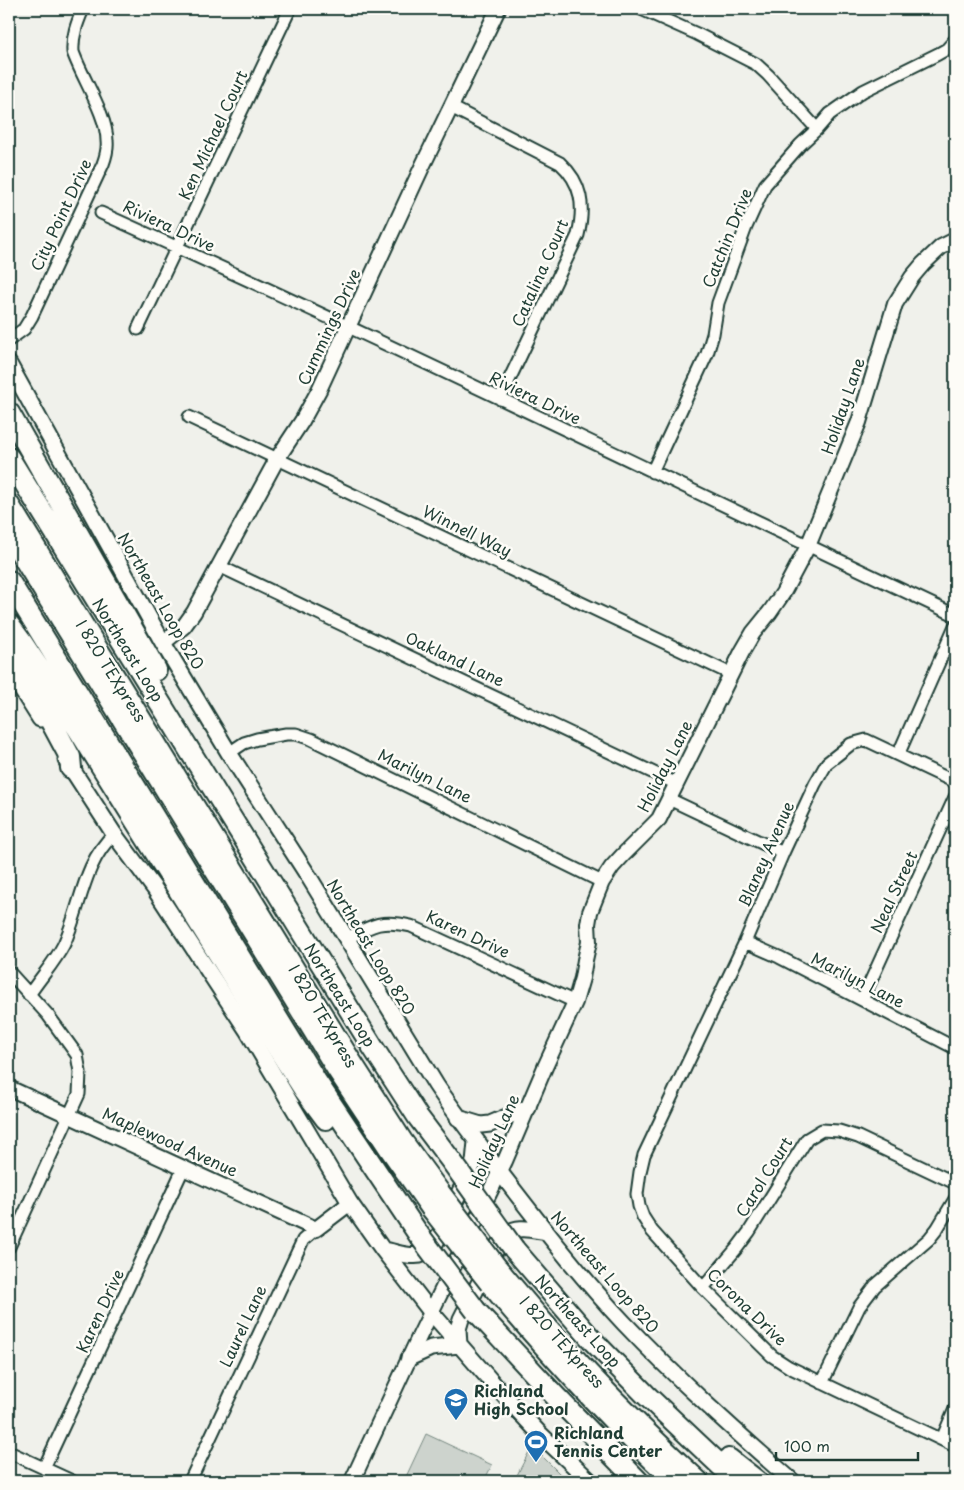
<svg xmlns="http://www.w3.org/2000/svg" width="964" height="1490" viewBox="0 0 964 1490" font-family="'Playpen Sans',sans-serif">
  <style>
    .green { fill: #cdd3cd; stroke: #768880 }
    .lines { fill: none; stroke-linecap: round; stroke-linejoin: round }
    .minor-casing { stroke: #1f3d34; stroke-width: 15 }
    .tertiary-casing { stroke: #1f3d34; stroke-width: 18 }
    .secondary-casing { stroke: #1f3d34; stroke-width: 19 }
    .motorway-casing { stroke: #1f3d34; stroke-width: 24 }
    .minor { stroke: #fdfcf7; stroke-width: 11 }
    .tertiary { stroke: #fdfcf7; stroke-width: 14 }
    .secondary { stroke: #fdfcf7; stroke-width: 15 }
    .motorway { stroke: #fdfcf7; stroke-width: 20 }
    .motorway-bridge-casing { stroke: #1f3d34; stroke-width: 24; stroke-linecap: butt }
    .motorway-bridge { stroke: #fdfcf7; stroke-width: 20 }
    .labels { text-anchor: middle; stroke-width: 5; stroke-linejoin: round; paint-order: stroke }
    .street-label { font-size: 16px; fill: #1f3d34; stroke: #fdfcf7 }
    .poi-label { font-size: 16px; font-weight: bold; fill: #1f3d34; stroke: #fdfcf7; text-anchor: start }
  </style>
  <rect width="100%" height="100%" fill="#f0f1eb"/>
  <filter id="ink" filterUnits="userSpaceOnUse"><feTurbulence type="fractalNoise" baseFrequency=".02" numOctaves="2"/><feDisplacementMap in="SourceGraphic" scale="10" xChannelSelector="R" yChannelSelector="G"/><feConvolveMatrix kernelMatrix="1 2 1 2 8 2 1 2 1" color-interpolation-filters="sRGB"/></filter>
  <g filter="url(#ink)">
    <!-- green -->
    <path class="green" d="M426,1434L492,1465L484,1481H404Z
      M532,1446L567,1481H514Z"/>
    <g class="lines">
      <defs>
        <path id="minor" d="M641,9L697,34L756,64L768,75L817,129
          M451,107L560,163C582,183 585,206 578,235L500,399
          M101,213C388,342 670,481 955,615
          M138,329L290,9
          M9,340L24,329L32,316L103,164C106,156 108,149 107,141C107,115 82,78 73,52C72,36 77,23 83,9
          M189,417L731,674
          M652,472L707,354L713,334L718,303L746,227L765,185L800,145L817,129L830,114L863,91L938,54L947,49L955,40
          M219,566L677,784
          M229,753L244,743L257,739L286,734H296L311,739L602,882
          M898,755L955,626
          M955,782L866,740L851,744L827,763L815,784L783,853L745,942L644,1155L640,1172L637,1194L639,1206L643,1217L652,1231L703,1288L772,1356L789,1367L955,1446
          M669,799L783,853
          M346,939C372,925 381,919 411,926L575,1002
          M745,942L779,957L955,1048
          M9,972L48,1015L77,1055L80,1072L79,1094L9,1247
          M29,995C40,978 55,962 64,944C81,907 83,863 114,834
          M862,1000L955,797
          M703,1288L737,1248L749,1232L807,1139L822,1130L839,1131L858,1137L955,1183
          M822,1383L859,1307L875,1286L929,1239L937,1229L955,1199
          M942,1439L955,1409
          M9,1452L72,1481
          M44,1468L184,1167
          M190,1481L303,1240L316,1229"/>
        <path id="tertiary" d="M163,643L184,626L194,612L277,459L302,421L319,390L422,167L498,9
          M9,1088L316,1229L350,1203
          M352,1481L420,1335L505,1161L545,1067L575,1002L582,978L585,960L589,942L588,924L590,912L602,882L612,867L623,855L659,819L742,652L753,633L770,612L783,593L808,546L859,422L895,304L912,277L923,264L941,247L955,240"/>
        <path id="secondary" d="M9,364L163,643L229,753L309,877L436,1085C456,1115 478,1142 499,1171C539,1223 579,1275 624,1323C677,1379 734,1430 792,1481
          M9,670L40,719
          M66,760L114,834L154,888L247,1030L350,1203L383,1250L431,1312L498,1389L541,1435L590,1481
          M458,1118L481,1125L490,1124L528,1108
          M383,1250C402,1253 417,1262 433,1248L474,1162L476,1142
          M409,1358L431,1348L459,1345L458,1329L461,1319L503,1236C517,1225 529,1229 546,1232"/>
        <path id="motorway" d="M9,413L156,670
          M9,458L372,1046L418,1117L452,1162
          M9,505L350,1060L402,1141L440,1193
          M9,534L337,1069L390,1149L432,1209
          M9,581L316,1081L419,1235
          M9,625L23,644L55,692L268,1033L303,1088L326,1119
          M9,643L70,757L71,768
          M514,1249L593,1341L646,1395L737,1481
          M497,1268C527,1304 557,1340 589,1374C624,1411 661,1447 698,1481
          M490,1283C548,1353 609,1419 675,1481
          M476,1311L557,1398L638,1481
          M729,1459L757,1481"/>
      </defs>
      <!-- minor casing -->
      <use href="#minor" class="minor-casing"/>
      <!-- tertiary casing -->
      <use href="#tertiary" class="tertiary-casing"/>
      <!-- secondary casing -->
      <use href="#secondary" class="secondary-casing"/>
      <!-- motorway casing -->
      <use href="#motorway" class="motorway-casing"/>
      <!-- minor -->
      <use href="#minor" class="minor"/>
      <!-- tertiary -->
      <use href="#tertiary" class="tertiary"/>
      <!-- secondary -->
      <use href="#secondary" class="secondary"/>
      <!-- motorway -->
      <use href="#motorway" class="motorway"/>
      <defs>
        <path id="motorway-bridge" d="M452,1162L514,1249
          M440,1193L497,1268
          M432,1209L490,1283
          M419,1235L476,1311"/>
      </defs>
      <!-- motorway-bridge casing -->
      <use href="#motorway-bridge" class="motorway-bridge-casing"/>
      <!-- motorway-bridge -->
      <use href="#motorway-bridge" class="motorway-bridge"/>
    </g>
  </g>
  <!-- icons -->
  <defs>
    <symbol id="school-pin" viewBox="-11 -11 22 30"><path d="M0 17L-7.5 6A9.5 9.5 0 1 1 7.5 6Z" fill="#1f6fb2" stroke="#fdfcf7"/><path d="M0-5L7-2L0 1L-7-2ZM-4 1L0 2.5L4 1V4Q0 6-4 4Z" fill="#fff"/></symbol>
    <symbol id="stadium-pin" viewBox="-11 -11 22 30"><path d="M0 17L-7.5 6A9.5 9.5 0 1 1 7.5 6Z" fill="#1f6fb2" stroke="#fdfcf7"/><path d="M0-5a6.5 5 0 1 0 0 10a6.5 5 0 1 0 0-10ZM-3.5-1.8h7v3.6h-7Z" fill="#fff"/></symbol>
  </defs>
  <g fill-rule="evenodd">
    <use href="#school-pin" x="442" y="1386" width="28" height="38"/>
    <use href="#stadium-pin" x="522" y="1428" width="28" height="38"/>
  </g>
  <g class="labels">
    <!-- street labels -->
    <g class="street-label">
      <text transform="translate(213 135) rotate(-65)" y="6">Ken Michael Court</text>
      <text transform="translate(61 215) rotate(-65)" y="6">City Point Drive</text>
      <text transform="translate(169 226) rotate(25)" y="6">Riviera Drive</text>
      <text transform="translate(727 238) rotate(-68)" y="6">Catchin Drive</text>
      <text transform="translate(540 273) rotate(-66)" y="6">Catalina Court</text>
      <text transform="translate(329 327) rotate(-65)" y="6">Cummings Drive</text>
      <text transform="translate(535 398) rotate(26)" y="6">Riviera Drive</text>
      <text transform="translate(843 406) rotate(-71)" y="6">Holiday Lane</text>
      <text transform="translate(467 531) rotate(26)" y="6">Winnell Way</text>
      <text transform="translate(161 601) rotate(60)" y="6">Northeast Loop 820</text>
      <text transform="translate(128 650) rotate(58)" y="6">Northeast Loop</text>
      <text transform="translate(455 659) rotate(25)" y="6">Oakland Lane</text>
      <text transform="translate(111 671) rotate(58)" y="6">I 820 TEXpress</text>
      <text transform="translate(665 766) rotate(-63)" y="6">Holiday Lane</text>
      <text transform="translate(425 776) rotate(26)" y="6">Marilyn Lane</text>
      <text transform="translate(766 854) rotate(-66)" y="6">Blaney Avenue</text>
      <text transform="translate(894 892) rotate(-65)" y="6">Neal Street</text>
      <text transform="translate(468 934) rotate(25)" y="6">Karen Drive</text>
      <text transform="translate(371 947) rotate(59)" y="6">Northeast Loop 820</text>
      <text transform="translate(858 980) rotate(27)" y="6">Marilyn Lane</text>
      <text transform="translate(340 995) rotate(58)" y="6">Northeast Loop</text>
      <text transform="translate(323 1016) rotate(59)" y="6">I 820 TEXpress</text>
      <text transform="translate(494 1141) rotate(-66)" y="6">Holiday Lane</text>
      <text transform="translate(170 1142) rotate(24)" y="6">Maplewood Avenue</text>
      <text transform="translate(764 1177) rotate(-58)" y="6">Carol Court</text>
      <text transform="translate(605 1272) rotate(49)" y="6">Northeast Loop 820</text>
      <text transform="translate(747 1307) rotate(44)" y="6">Corona Drive</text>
      <text transform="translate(100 1311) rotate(-65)" y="6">Karen Drive</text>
      <text transform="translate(578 1321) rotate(48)" y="6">Northeast Loop</text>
      <text transform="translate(243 1326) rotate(-65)" y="6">Laurel Lane</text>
      <text transform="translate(562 1342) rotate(48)" y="6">I 820 TEXpress</text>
    </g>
    <!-- poi labels -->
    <g class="poi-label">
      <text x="474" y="1397">Richland<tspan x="474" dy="18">High School</tspan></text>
      <text x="554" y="1439">Richland<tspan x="554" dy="18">Tennis Center</tspan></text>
    </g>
  </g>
  <!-- margin -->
  <rect width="964" height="1490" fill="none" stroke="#fdfcf7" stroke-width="30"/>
  <rect x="15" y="15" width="934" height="1460" fill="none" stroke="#1f3d34" stroke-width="2" filter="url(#ink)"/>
  <!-- scale -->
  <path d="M776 1452v8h142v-8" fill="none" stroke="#1f3d34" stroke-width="2.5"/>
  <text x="784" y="1452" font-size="15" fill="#1f3d34" stroke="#fdfcf7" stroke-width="4" paint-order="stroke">100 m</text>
</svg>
